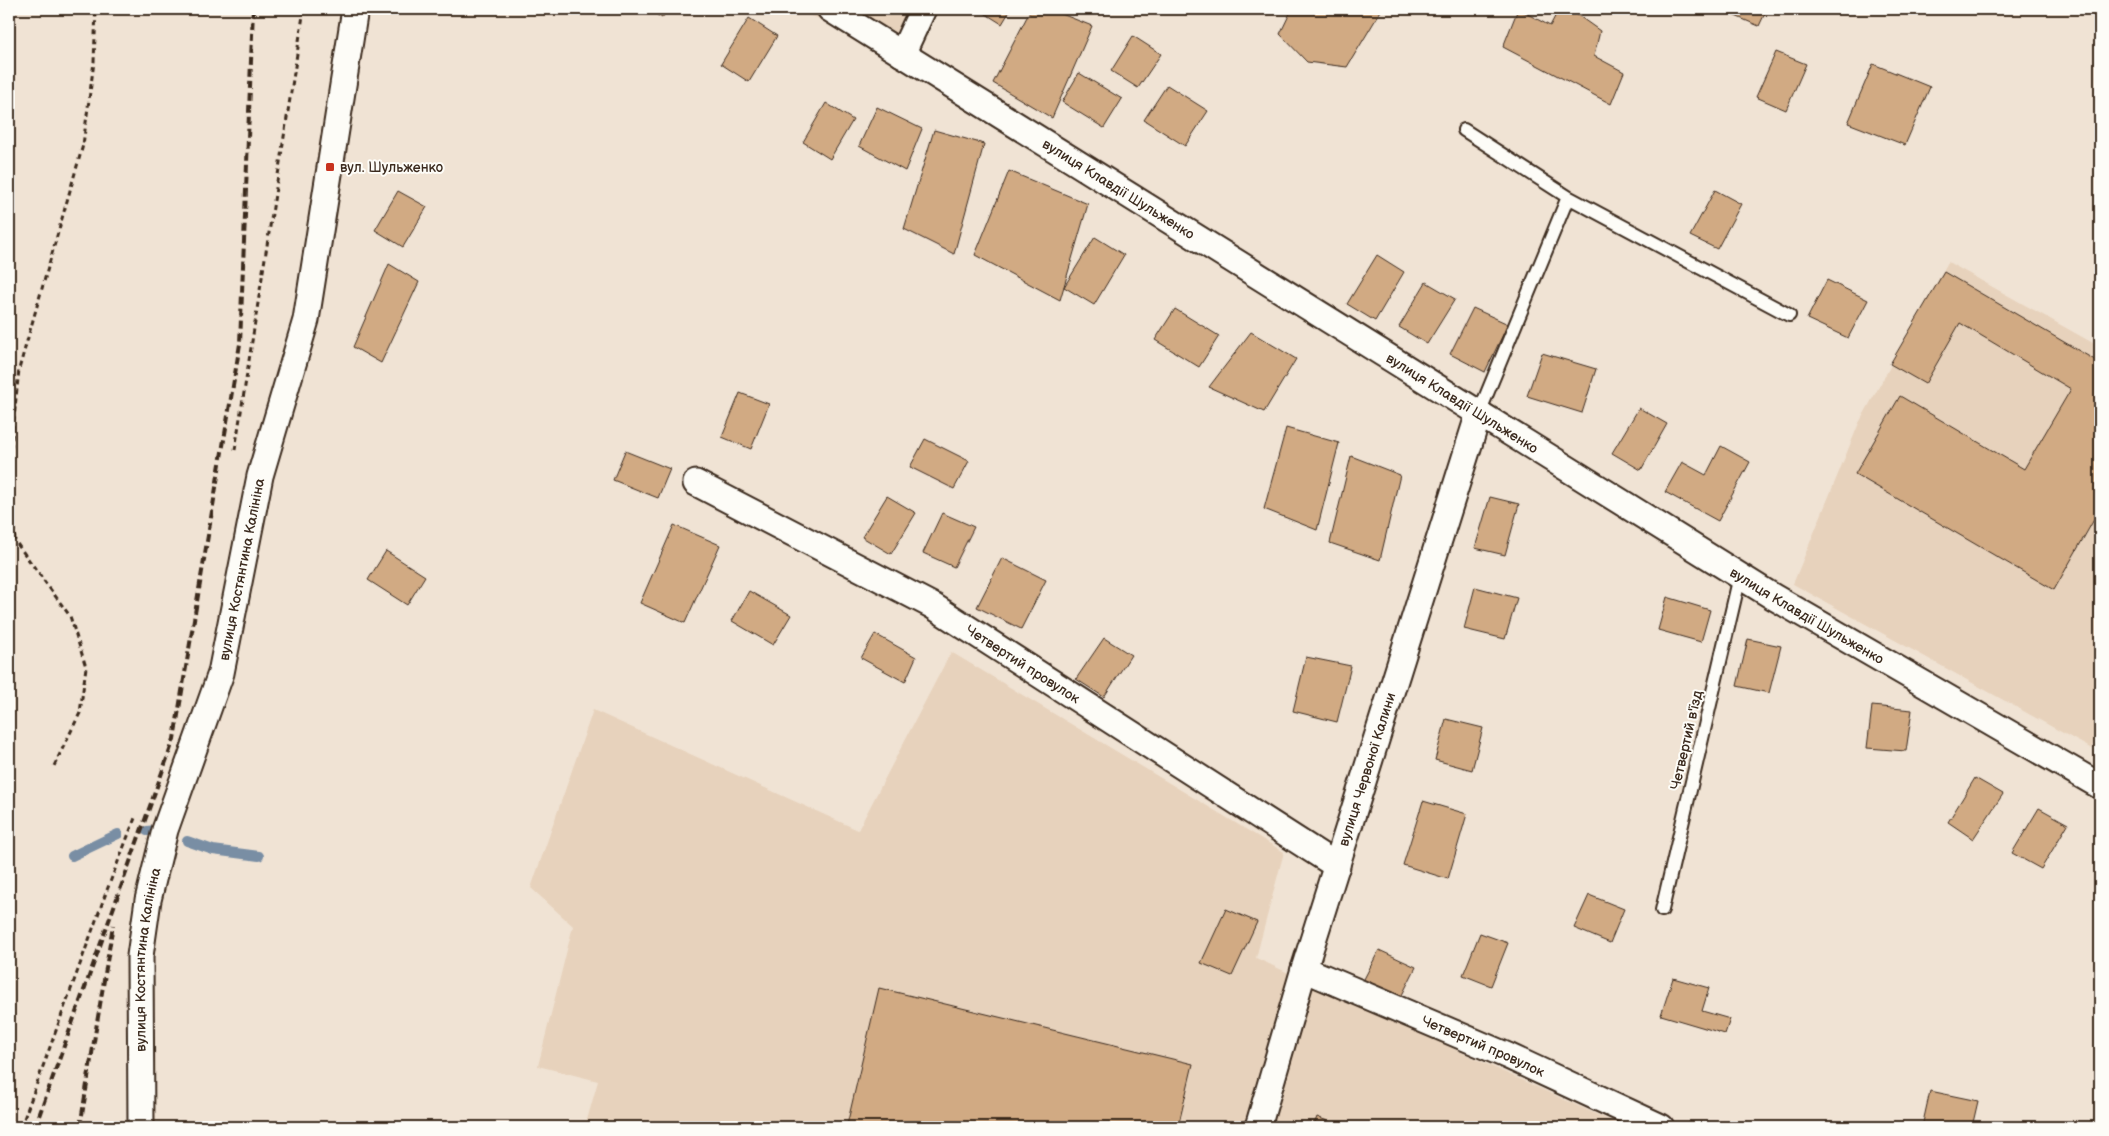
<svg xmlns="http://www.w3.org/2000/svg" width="2109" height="1136" viewBox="0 0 2109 1136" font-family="'Balsamiq Sans',sans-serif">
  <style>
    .built { fill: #e7d2bc }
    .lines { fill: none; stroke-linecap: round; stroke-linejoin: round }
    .stream { stroke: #798ea4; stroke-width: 10 }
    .building { fill: #d1aa83; stroke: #3b2a1e }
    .service-casing { stroke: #3b2a1e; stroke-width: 16 }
    .minor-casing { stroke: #3b2a1e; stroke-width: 29 }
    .path { stroke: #3b2a1e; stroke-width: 3; stroke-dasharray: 5 4; stroke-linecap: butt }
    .service { stroke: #fdfcf7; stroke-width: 12 }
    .minor { stroke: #fdfcf7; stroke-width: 25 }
    .rail { stroke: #3b2a1e; stroke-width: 4; stroke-dasharray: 8 4; stroke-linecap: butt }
    .poi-dot { fill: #c8321e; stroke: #fdfcf7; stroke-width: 2 }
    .labels { text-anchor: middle; stroke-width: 4; stroke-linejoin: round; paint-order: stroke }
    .poi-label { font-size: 14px; fill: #3b2a1e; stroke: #fdfcf7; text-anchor: start }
    .street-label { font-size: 14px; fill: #3b2a1e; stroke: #fdfcf7 }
  </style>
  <rect width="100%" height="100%" fill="#f0e3d4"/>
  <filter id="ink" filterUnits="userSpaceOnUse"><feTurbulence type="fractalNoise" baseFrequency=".02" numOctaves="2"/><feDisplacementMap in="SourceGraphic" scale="10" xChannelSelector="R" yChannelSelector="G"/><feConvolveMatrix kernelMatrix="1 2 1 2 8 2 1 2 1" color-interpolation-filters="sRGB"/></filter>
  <g filter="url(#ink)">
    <!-- built -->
    <path class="built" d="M787,9H914L899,42Z
      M1948,262L2100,347V713L2092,749L1793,584L1859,423Z
      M951,652L1284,852L1256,958L1624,1127H585L598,1081L538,1066L573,926L531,888L593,710L858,830Z"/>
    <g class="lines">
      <!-- stream -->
      <path class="stream" d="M147,831L156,830
        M187,841L213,850L259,856
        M72,856L118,834"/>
    </g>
    <!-- building -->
    <path class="building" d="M648,9H668L662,18Z
      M978,9H1011L1002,24Z
      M1031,9H1049L1092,26L1052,118L993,83Z
      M1292,9H1382L1347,67L1307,62L1280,34Z
      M1518,9L1550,26L1559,9H1569L1600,31L1594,56L1624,72L1611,104L1503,47Z
      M1730,9H1767L1759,26L1728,13Z
      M749,18L777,36L749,82L721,64Z
      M1133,36L1161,54L1138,88L1111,71Z
      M1776,52L1806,64L1786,110L1756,97Z
      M1873,64L1930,87L1905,145L1848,123Z
      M1079,73L1122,99L1104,128L1062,102Z
      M1167,85L1208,111L1185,146L1144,120Z
      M826,103L853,120L830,159L803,142Z
      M877,107L922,129L905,171L859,146Z
      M934,130L984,144L954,254L904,229Z
      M1009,171L1088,204L1060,300L975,255Z
      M1715,190L1741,204L1717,249L1690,236Z
      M398,191L427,207L403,247L375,230Z
      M1095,237L1124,255L1094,305L1064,287Z
      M1377,255L1404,272L1375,321L1347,304Z
      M389,264L419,282L381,363L353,347Z
      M1944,272L2100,363V509L2054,590L1855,474L1900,396L2024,469L2071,389L1960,323L1925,384L1890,364Z
      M1827,280L1868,300L1848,338L1807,319Z
      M1426,282L1455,299L1427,344L1399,327Z
      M1473,308L1508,324L1485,372L1450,354Z
      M1175,309L1219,336L1199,367L1155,340Z
      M1251,332L1296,359L1264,412L1209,387Z
      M1542,353L1596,369L1582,413L1527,396Z
      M740,393L769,404L751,449L722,437Z
      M1639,408L1667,424L1641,470L1612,453Z
      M1286,428L1339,443L1317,530L1264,509Z
      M925,439L969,461L954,489L910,467Z
      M1721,446L1750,462L1718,521L1665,492L1682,462L1706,475Z
      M625,451L670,469L658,498L613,480Z
      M1351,456L1400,475L1380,560L1330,543Z
      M887,496L916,513L891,554L862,537Z
      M1490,497L1519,504L1505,555L1475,548Z
      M942,513L974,527L954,567L923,553Z
      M674,525L720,545L685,623L640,603Z
      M386,551L425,576L407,605L368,580Z
      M1002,558L1046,580L1021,629L977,607Z
      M1475,587L1517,598L1505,639L1464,629Z
      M749,591L791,615L773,645L732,621Z
      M1667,597L1710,610L1701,642L1658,630Z
      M875,634L916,657L905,682L861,658Z
      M1104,638L1131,655L1104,697L1076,679Z
      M1748,639L1781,646L1769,693L1737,686Z
      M1306,657L1351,666L1337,722L1293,711Z
      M1872,706L1912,710L1906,751L1867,748Z
      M1446,719L1483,728L1472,770L1435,760Z
      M1975,778L2003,794L1973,839L1948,822Z
      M1423,801L1467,814L1448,879L1403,865Z
      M2039,808L2068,824L2041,869L2012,853Z
      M1589,895L1624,909L1610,943L1574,928Z
      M1226,909L1257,922L1232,976L1201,963Z
      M1480,933L1508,943L1491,986L1463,975Z
      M1379,950L1416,967L1400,999L1363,981Z
      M1673,978L1709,988L1702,1011L1730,1019L1725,1034L1661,1015Z
      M879,988L1193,1064L1178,1127H858L847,1125Z
      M1930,1091L1978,1101L1972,1127H1922Z
      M1317,1117L1343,1127H1313Z"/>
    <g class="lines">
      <defs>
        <path id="service" d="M1464,130L1568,197L1789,315
          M1479,413L1568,197
          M1662,910L1740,576"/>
        <g id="minor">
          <path id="s1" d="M830,9L1772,596L2100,786"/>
          <path d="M902,54L923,9"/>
          <path id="s2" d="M696,483L933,606L1337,866"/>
          <path id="s3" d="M1304,969L1508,1056L1661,1127"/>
          <path id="s4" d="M141,1127L140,956L148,900L165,830L221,673L260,476L306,320L355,9"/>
          <path id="s5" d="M1258,1127L1304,969L1479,413"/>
        </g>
      </defs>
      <!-- service casing -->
      <use href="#service" class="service-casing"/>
      <!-- minor casing -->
      <use href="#minor" class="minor-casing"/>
      <!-- path -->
      <path class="path" d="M235,450L304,9
        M9,466L19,369L83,145L94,62L96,9
        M9,482L15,541L70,616L86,667L80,713L53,768
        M21,1127L107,890L135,818"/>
      <!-- service -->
      <use href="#service" class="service"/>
      <!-- minor -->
      <use href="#minor" class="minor"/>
      <!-- rail -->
      <path class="rail" d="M35,1127L174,739L240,344L253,9
        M80,1127L113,925"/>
    </g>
  </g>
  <!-- markers -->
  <rect class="poi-dot" x="325" y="162" width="10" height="10" rx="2.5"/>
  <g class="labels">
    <!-- poi labels -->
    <g class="poi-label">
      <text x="340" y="172">вул. Шульженко</text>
    </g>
    <!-- street labels -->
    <g class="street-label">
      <text dy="5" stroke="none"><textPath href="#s1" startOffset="340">вулиця Клавдії Шульженко</textPath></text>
      <text dy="5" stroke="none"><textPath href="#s1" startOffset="745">вулиця Клавдії Шульженко</textPath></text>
      <text dy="5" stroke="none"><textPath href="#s4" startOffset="572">вулиця Костянтина Калініна</textPath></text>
      <text dy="5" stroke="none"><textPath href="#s1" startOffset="1150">вулиця Клавдії Шульженко</textPath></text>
      <text dy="5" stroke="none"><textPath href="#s2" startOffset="374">Четвертий провулок</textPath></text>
      <text transform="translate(1686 740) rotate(-77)" y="5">Четвертий в'їзд</text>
      <text dy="5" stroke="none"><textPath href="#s5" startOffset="374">вулиця Червоної Калини</textPath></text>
      <text dy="5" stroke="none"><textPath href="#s4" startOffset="168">вулиця Костянтина Калініна</textPath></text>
      <text dy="5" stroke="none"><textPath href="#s3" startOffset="195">Четвертий провулок</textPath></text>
    </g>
  </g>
  <!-- margin -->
  <rect width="2109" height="1136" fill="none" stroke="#fdfcf7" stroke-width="30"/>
  <rect x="15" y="15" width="2079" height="1106" fill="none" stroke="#3b2a1e" stroke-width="2" filter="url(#ink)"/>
</svg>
